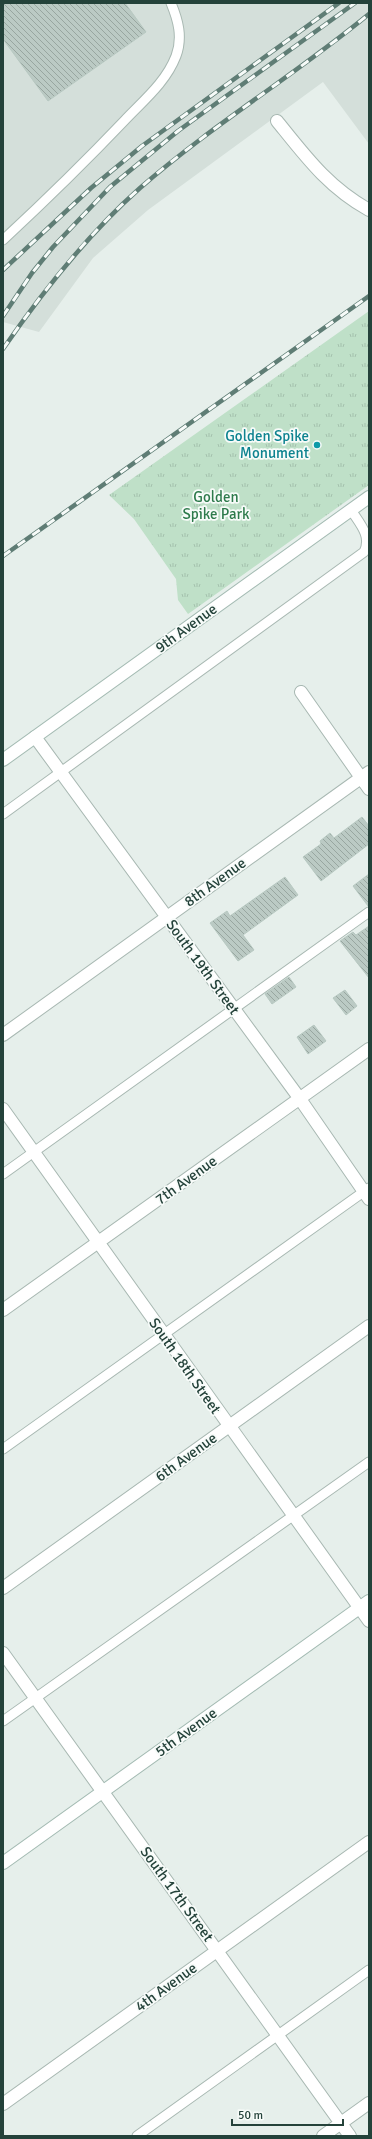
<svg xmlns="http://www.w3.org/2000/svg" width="372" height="2139" viewBox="0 0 372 2139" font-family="Signika,sans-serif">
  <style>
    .built { fill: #d4dfda }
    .park { fill: url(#park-tufts) }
    .building { fill: url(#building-back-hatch); stroke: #b8c9c2 }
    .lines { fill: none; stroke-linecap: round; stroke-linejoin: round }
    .lane-casing { stroke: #a8b8b2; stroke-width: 11 }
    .street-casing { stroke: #a8b8b2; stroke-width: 14 }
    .secondary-casing { stroke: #a4bbb3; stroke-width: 14 }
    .lane { stroke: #fff; stroke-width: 9 }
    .street { stroke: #fff; stroke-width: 12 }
    .secondary { stroke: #fff; stroke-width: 12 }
    .rail-casing { stroke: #5f7d75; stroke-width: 4.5 }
    .rail { stroke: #f7fbf9; stroke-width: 3; stroke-dasharray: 9; stroke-linecap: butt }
    .culture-dot { fill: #0f9aa8; stroke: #f7fbf9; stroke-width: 1.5 }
    .labels { text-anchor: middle; stroke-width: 3.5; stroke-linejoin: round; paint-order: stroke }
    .culture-label { font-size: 15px; fill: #0d838f; stroke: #f7fbf9; text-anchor: end }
    .park-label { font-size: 15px; fill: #2d7a4b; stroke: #f7fbf9 }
    .street-label { font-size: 15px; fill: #24423a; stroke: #f7fbf9 }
  </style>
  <defs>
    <pattern id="park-tufts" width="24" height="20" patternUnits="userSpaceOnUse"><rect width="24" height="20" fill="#bfe0c8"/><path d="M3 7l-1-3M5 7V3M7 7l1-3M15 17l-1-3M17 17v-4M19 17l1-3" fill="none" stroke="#a4c1ad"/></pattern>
    <pattern id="building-back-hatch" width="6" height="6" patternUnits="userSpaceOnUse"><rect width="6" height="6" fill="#bbcac4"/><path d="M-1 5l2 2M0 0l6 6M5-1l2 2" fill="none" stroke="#98a6a0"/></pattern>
  </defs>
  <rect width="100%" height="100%" fill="#e6efeb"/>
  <!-- built -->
  <path class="built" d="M3,3H369V144L323,82L148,210L93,258L39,332L3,322Z"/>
  <!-- park -->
  <path class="park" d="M369,311V485L188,614L178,600L176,579L134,519L109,495Z"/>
  <!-- building -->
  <path class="building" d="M3,3H125L146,32L48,101L3,39Z
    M362,817L369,826V844L321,881L303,857L321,844L320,841L330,833L334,838Z
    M369,874V906H368L353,886Z
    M285,877L298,895L243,935L254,950L238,961L210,923L227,911L230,916Z
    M369,926V978L340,941L353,932L356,935Z
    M289,977L296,987L272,1004L265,994Z
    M345,990L357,1006L346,1015L333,998Z
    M314,1025L326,1041L308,1054L297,1037Z"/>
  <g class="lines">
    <defs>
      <path id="lane" d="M3,240C45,201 86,161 125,120C144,100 166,82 176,56C183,37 178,20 171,3
        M3,814L364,552C372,536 360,524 351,510
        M3,1174L369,912
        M3,1449L369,1188
        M3,1721L369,1462
        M137,2136L369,1970"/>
      <path id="street" d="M277,121C306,157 328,187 369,210
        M301,692L369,789
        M35,737L300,1099L369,1199
        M3,1035L369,772
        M3,1109L369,1621
        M3,1310L369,1049
        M3,1588L369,1326
        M3,1653L350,2136
        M3,2104L369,1842
        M323,2136L369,2103"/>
      <path id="secondary" d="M3,760L369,497
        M3,1863L369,1601"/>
    </defs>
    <!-- lane casing -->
    <use href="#lane" class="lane-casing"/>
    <!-- street casing -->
    <use href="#street" class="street-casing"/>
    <!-- secondary casing -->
    <use href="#secondary" class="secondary-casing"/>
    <!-- lane -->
    <use href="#lane" class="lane"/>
    <!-- street -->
    <use href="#street" class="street"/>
    <!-- secondary -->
    <use href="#secondary" class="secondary"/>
    <defs>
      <path id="rail" d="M3,270L91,188L142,146L339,3
        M3,316L32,273L53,247L110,187L178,131L355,3
        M3,349C43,291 87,235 140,188C212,125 295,75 369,14
        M3,556L369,296"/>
    </defs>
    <!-- rail casing -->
    <use href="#rail" class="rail-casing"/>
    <!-- rail -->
    <use href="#rail" class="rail"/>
  </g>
  <!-- markers -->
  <circle class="culture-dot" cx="317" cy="445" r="4"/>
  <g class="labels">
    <!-- culture labels -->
    <g class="culture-label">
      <text x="309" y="441">Golden Spike<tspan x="309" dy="17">Monument</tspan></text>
    </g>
    <!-- park labels -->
    <g class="park-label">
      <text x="216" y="502">Golden<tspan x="216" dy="17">Spike Park</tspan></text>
    </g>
    <!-- street labels -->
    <g class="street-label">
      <text transform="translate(186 628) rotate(-36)" y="5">9th Avenue</text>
      <text transform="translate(215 882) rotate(-36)" y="5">8th Avenue</text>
      <text transform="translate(203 967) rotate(54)" y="5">South 19th Street</text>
      <text transform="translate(186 1180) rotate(-36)" y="5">7th Avenue</text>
      <text transform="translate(185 1366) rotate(55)" y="5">South 18th Street</text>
      <text transform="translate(186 1457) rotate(-36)" y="5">6th Avenue</text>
      <text transform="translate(186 1732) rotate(-36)" y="5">5th Avenue</text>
      <text transform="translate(177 1894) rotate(54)" y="5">South 17th Street</text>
      <text transform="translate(166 1987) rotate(-36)" y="5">4th Avenue</text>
    </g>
  </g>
  <!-- border -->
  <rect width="372" height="2139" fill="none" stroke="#24423a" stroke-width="8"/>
  <!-- scale -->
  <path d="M232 2119v6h111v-6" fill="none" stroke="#24423a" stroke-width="2"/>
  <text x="238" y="2119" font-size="12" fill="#24423a" stroke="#f7fbf9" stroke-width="3" paint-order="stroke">50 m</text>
</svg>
